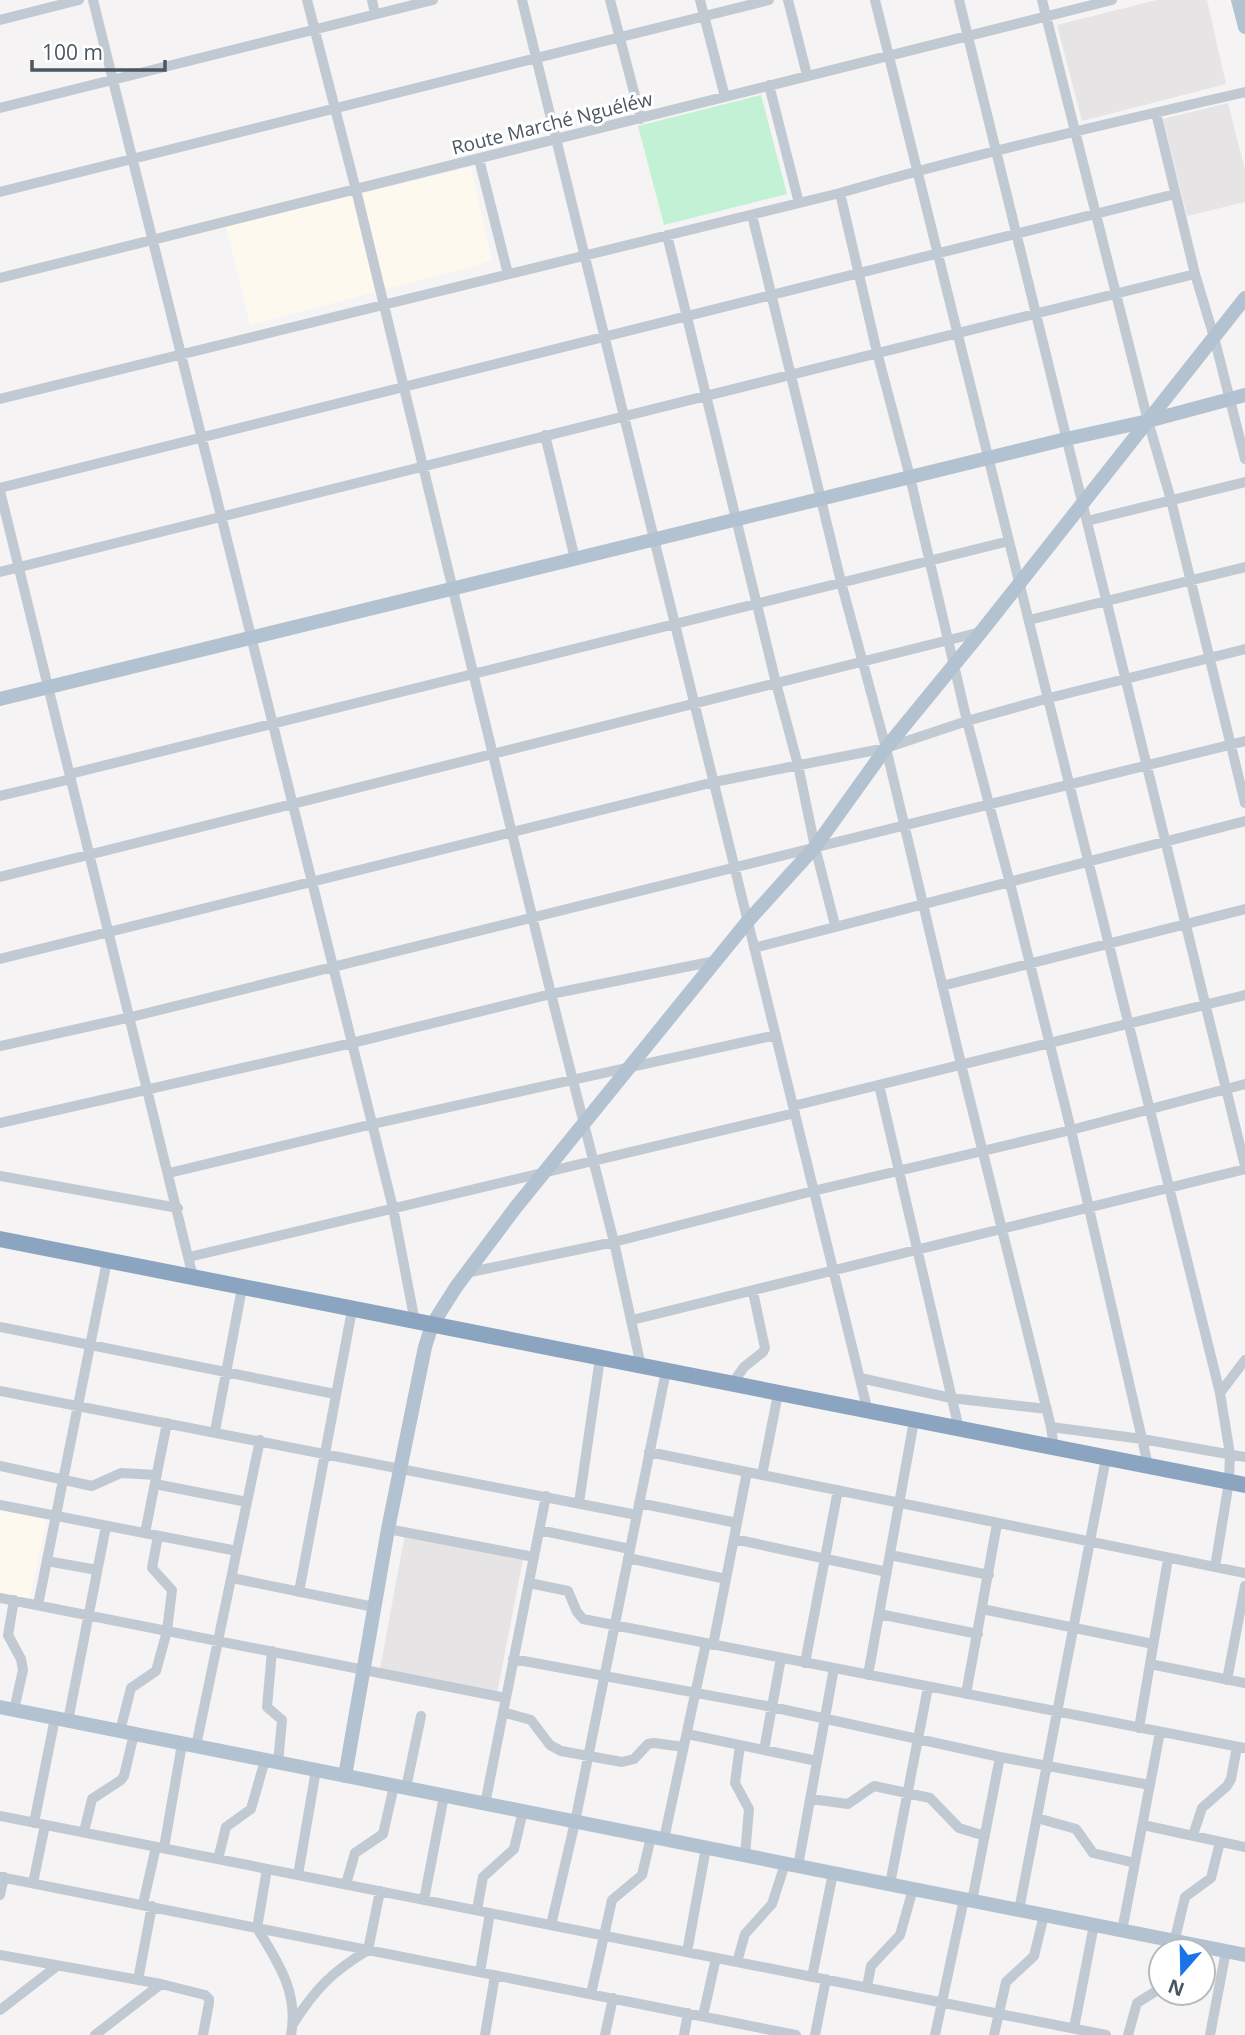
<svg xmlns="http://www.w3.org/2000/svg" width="1245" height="2035" viewBox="0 0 1245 2035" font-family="'Open Sans',sans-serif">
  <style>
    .commercial { fill: #fdf9ef }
    .education { fill: #e6e4e5 }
    .green { fill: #c3f1d5 }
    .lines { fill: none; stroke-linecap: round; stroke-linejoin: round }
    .minor { stroke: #c1cad2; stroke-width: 10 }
    .major { stroke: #b3c2d1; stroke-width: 14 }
    .highway { stroke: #8ba5c1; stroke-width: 16 }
    .labels { text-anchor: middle; stroke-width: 6; stroke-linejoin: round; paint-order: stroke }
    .street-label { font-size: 19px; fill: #4a5661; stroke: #fff }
  </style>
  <rect width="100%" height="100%" fill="#f5f3f3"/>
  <!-- commercial -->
  <path class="commercial" d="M471,167L492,261L250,325L226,226Z
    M0,1510L47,1520L29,1600L0,1594Z"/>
  <!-- education -->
  <path class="education" d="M1157,0H1207L1226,84L1082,121L1057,25Z
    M1228,103L1245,170V202L1187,216L1163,119Z
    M405,1534L523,1559L497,1694L380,1669Z"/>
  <!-- green -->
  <path class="green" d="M761,95L787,194L664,225L638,126Z"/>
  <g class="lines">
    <!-- minor -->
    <path class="minor" d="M93,0L393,1208L415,1322
      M307,0L356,190L551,994L614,1242L641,1366
      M372,0L375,14
      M522,0L868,1412
      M610,0L641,119
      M700,0L725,97
      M788,0L807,75
      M875,0L1220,1393L1230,1454L1229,1482L1215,1567
      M959,0L1245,1166
      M1042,0L1148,421L1171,500L1245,803
      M0,20L79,0
      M769,85L799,203
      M0,108L433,0
      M1156,113L1195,274L1214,337L1245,459
      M479,159L508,274
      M0,192L769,0
      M840,193L877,352L910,477L967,721L1010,883L1071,1130L1148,1465
      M752,215L841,582L886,748L961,1064L1051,1427L1054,1448
      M667,235L776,683L798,765L815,847L835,925
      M0,278L1112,0
      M0,399L840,193C974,154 1109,123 1245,92
      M545,435L575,559
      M0,488L1175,194
      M0,491L193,1277
      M1087,521L1245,482
      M0,572L1195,274
      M1029,620L1245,567
      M70,774L1009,541
      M0,796L71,779
      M0,877L981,632
      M754,948L1245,821
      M0,959L714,782L886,748L967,721L1049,698L1245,649
      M942,986L1245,909
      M0,1046L131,1017L1245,741
      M879,1085L959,1429
      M793,1106L1245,995
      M0,1123L352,1043L551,994L715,961
      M169,1173L373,1124L776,1035
      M0,1176L178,1208
      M189,1257L795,1113
      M466,1273L614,1242L813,1191L1071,1130L1245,1084
      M632,1320L1245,1169
      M0,1327L335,1394
      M860,1378L951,1398L1047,1409
      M732,1384L744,1367L763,1352L765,1348L753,1292
      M0,1391L637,1515
      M1220,1393L1245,1360
      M1051,1427L1142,1439L1245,1457
      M215,1431L242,1288
      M649,1452L1245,1573
      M0,1466L92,1486L121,1473L157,1475
      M762,1475L778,1394
      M155,1484L247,1502
      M579,1503L600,1358
      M639,1503L737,1523
      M0,1505L237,1551
      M388,1529L534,1557
      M539,1530L630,1549
      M145,1533L167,1423
      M734,1539L887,1572
      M890,1555L989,1575
      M628,1558L726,1579
      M47,1561L97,1570
      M232,1578L374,1607
      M529,1583L568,1591L577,1612L583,1619L1245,1748
      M299,1592L352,1310
      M0,1598L506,1698
      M14,1600L8,1635L21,1659L23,1670L14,1710
      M38,1605L107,1261
      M982,1609L1153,1644
      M879,1614L978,1634
      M713,1645L747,1472
      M272,1651L267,1707L282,1720L278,1763
      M513,1659L772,1707L1000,1757L1150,1785
      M805,1663L838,1490
      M1150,1664L1245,1683
      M868,1675L914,1421
      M1227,1680L1245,1586
      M966,1694L997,1524
      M503,1712L531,1720L550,1745L561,1751L622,1762L634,1759L648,1744L654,1743L684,1747
      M68,1721L106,1526
      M1139,1728L1168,1559
      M120,1731L131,1688L156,1671L167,1631L172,1590L152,1568L158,1536
      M687,1734L817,1761
      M740,1745L735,1783L749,1809L745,1855
      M196,1746L260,1440
      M764,1750L781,1658
      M406,1788L421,1716
      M811,1799L848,1804L874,1786L930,1798L959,1828L985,1836
      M485,1804L546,1496
      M0,1816L1106,2035
      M1037,1818L1076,1829L1093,1853L1135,1863
      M34,1823L55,1718
      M1143,1825L1245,1847
      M84,1832L92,1799L121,1780L124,1776L134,1734
      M1193,1835L1202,1808L1227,1786L1231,1779L1237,1747
      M664,1839L706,1643
      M164,1848L182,1744
      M218,1859L226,1827L251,1809L265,1760
      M798,1866L834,1668
      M267,1869L257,1928C278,1962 299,1993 291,2035
      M298,1875L316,1770
      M0,1877L796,2035
      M33,1883L45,1825
      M346,1884L355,1853L383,1834L394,1786
      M890,1884L928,1687
      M0,1895L4,1877
      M424,1900L444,1796
      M972,1901L1000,1757
      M143,1904L156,1847
      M477,1910L483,1877L514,1849L523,1811
      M1019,1910L1106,1458
      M551,1925L575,1822L666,1371
      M1122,1931L1160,1732
      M1172,1951L1185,1897L1211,1878L1220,1842
      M687,1952L706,1848
      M0,1955L161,1984L205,1995L209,1999V2003L203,2035
      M737,1962L745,1934L772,1904L785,1864
      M480,1972L490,1913
      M812,1977L833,1873
      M138,1980L152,1906
      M867,1987L871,1966L900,1935L913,1889
      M591,1994L612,1900L642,1875L651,1837
      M0,2010L57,1966
      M703,2016L716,1958
      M293,2024C316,1988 332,1972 368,1950L380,1891
      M1074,2028L1094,1925
      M95,2035L161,1984
      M485,2035L495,1975
      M605,2035L613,1998
      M684,2035L688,2013
      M815,2035L826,1979
      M935,2035L964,1899
      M994,2035L1006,1982L1034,1956L1044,1915
      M1128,2035L1137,2003L1161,1988
      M1210,2035L1226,1951"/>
    <!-- major -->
    <path class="major" d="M1238,0L1245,27
      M0,699L1066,439L1148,421L1245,395
      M0,1707L1245,1955
      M345,1776L388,1529L425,1347L432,1325L456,1287L516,1207L748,921L815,847L886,748L981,632L1245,298"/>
    <!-- highway -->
    <path class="highway" d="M0,1239L1245,1485"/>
  </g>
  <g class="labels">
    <!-- street labels -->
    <g class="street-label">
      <text transform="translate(552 123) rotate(-14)" y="7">Route Marché Nguéléw</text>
    </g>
  </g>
  <!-- north arrow -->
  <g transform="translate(1182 1972) rotate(200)"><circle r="33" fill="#ffffff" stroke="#b7bbc0" stroke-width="2"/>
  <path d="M0-5L12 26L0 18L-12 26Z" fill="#1a73e8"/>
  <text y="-10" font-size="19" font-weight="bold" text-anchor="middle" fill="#4a5661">N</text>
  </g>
  <!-- scale -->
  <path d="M32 60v10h133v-10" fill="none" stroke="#4a5661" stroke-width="3.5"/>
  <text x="42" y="60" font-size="21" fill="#4a5661" stroke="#ffffff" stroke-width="5" paint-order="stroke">100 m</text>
</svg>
